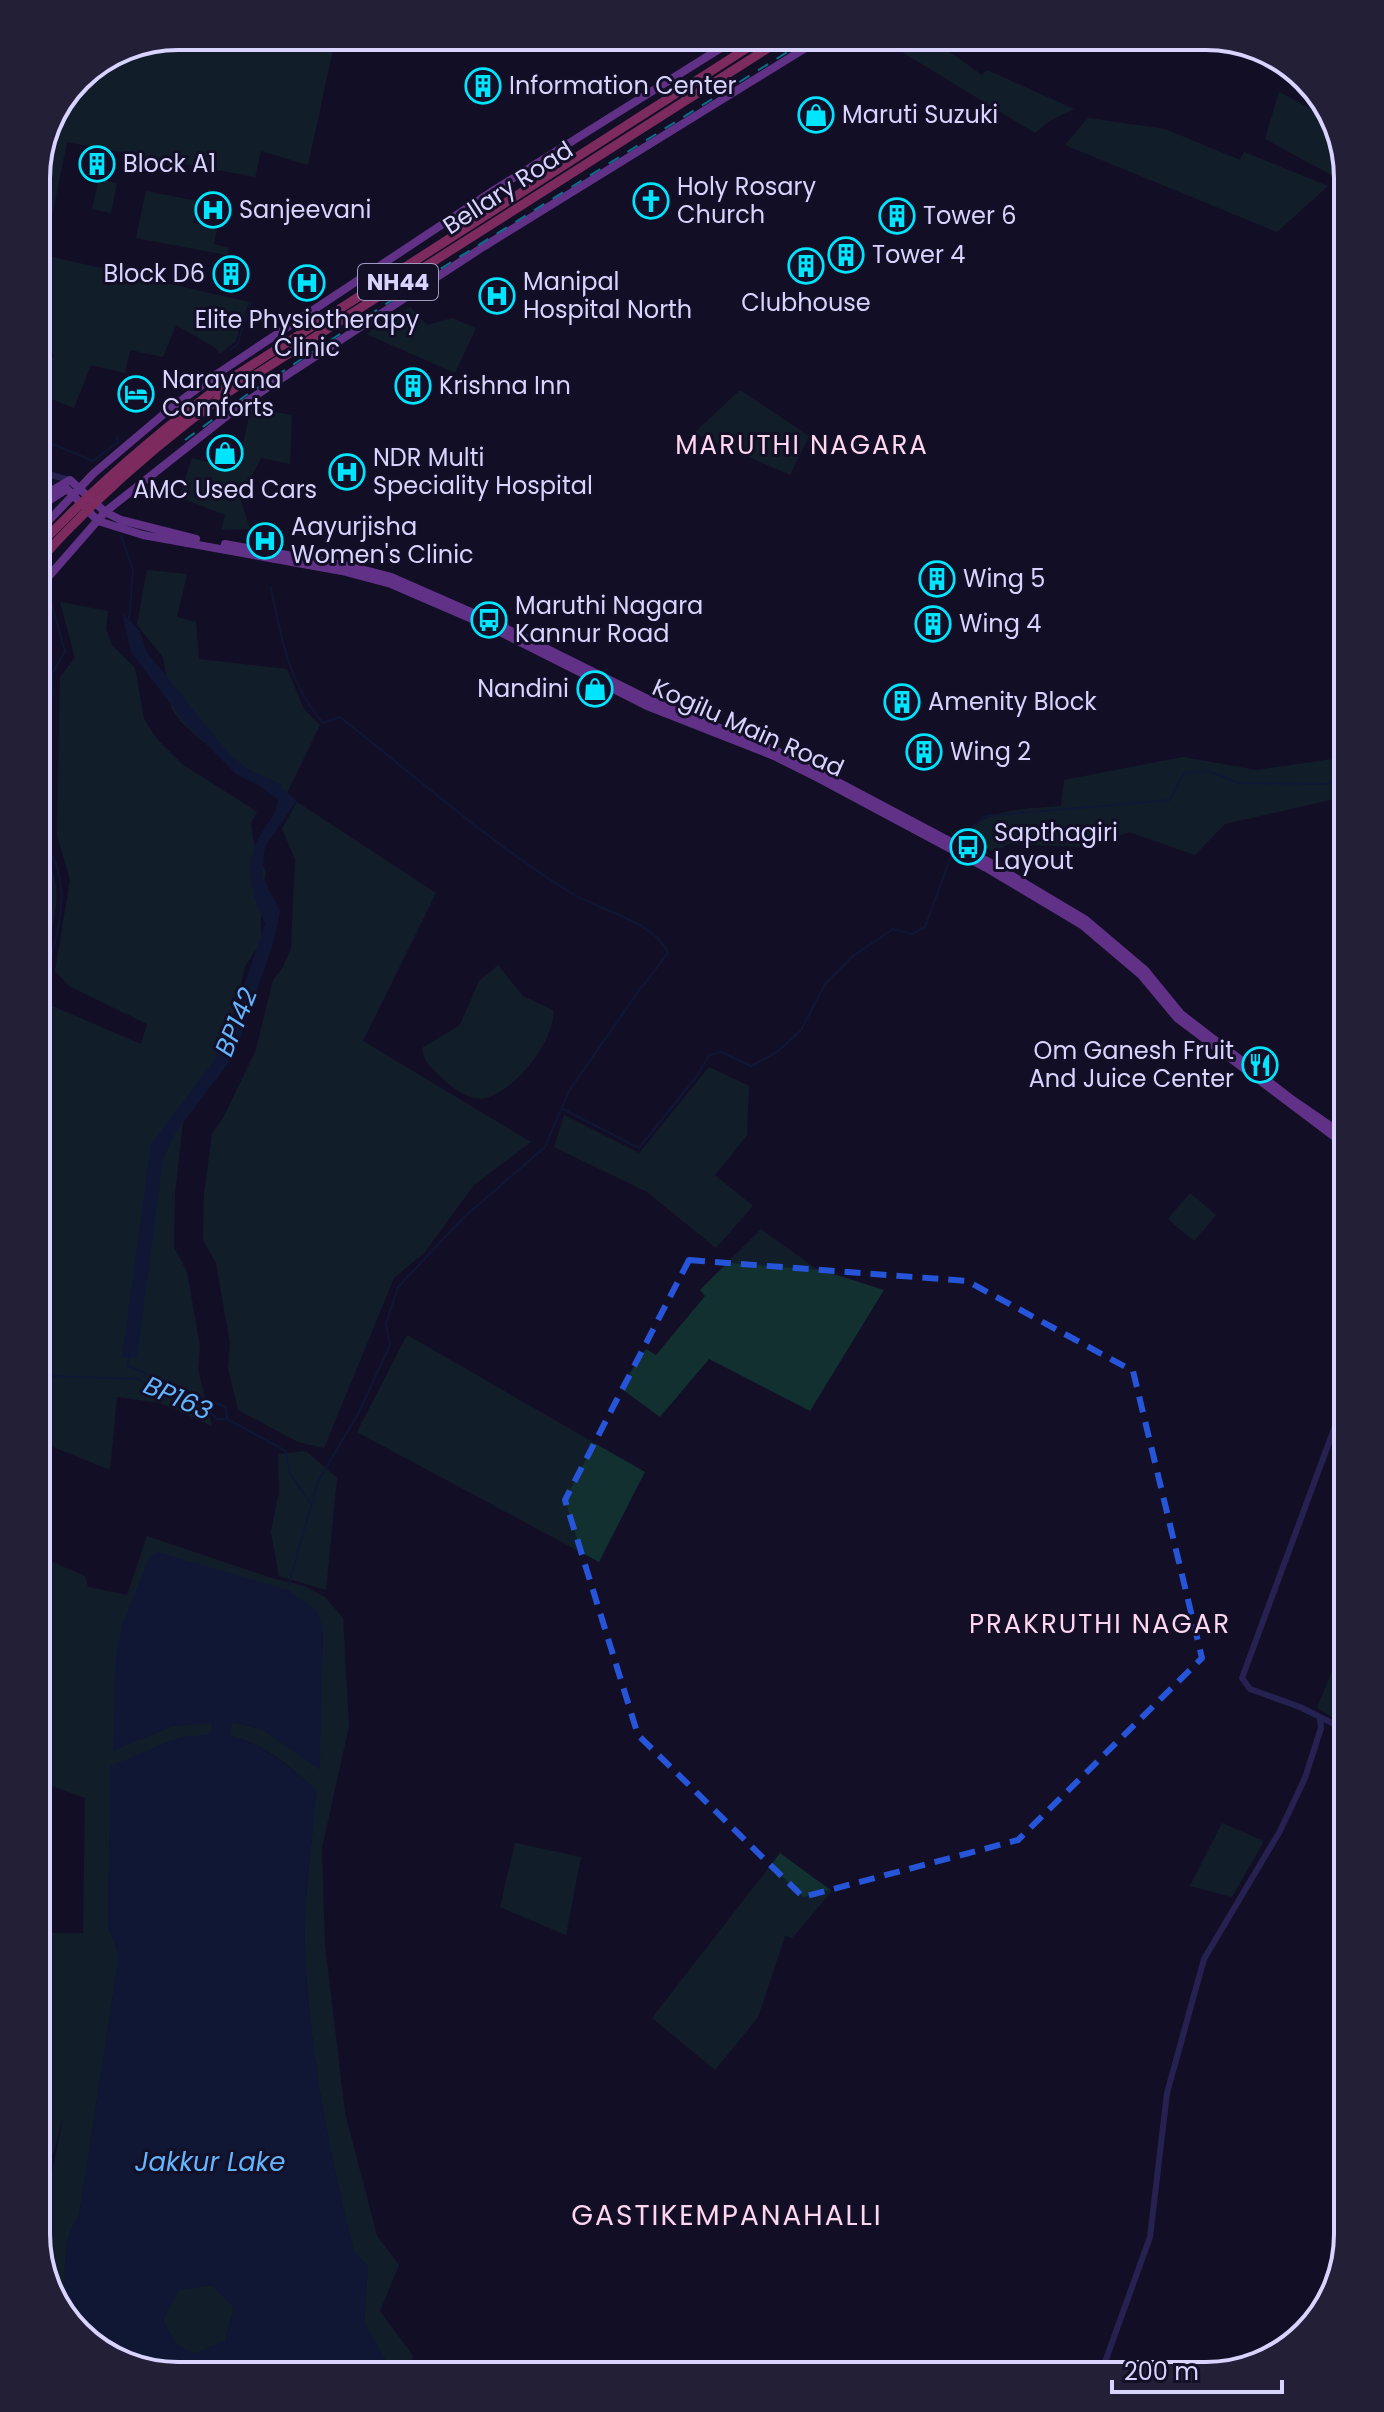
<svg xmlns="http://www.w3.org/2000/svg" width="1384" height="2412" viewBox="0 0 1384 2412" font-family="Poppins,sans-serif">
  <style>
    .green { fill: #12302f }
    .water { fill: #0c2248; fill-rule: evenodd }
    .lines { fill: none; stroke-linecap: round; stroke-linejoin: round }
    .stream { stroke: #0c2248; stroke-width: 2 }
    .minor { stroke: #3d3a85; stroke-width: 6 }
    .major { stroke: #c25bff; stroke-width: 8 }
    .highway { stroke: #ff4fa3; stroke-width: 9 }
    .rail { stroke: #00e5ff; stroke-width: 2; stroke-dasharray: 12 10; stroke-linecap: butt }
    .marked { fill: none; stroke: #2655da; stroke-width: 6; stroke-dasharray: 16 10; stroke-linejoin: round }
    .labels { text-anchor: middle; stroke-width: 6; stroke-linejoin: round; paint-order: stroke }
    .shield { fill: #130f26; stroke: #9e99be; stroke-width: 2 }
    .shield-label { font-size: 22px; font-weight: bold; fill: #d9d4ff }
    .poi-label { font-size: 24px; fill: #d9d4ff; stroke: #130f26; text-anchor: start }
    .street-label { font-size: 24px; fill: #d9d4ff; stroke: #130f26 }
    .neighbourhood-label { font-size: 26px; letter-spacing: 2px; fill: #ffd6f0; stroke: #130f26 }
    .water-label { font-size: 26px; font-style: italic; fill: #62b6ff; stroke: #130f26 }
    .quarter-label { font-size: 28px; letter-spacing: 2px; fill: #ffd6f0; stroke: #130f26 }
    .rim { fill: none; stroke: #d9d4ff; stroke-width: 4 }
  </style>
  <rect width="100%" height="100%" fill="#130f26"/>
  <!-- green -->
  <path class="green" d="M178,36H336L308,165L261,151L255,177L67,142L44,255L249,302L235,342L219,354L216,348L176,325L163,357L130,350L125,373L91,365L74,408L36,393L54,355L45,342L48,333L36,332V170L78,77L124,47Z
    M876,36H927L982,75L987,70L1074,109L1051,120L1035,133Z
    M1279,92L1324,116L1328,110L1334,116L1348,184L1265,139Z
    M1088,118L1165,129L1240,160L1244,152L1328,186L1277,232L1065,145Z
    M99,179L117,183L111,213L92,209Z
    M146,191L197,201L193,223L217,228L214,244L229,248L227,255L136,238Z
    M410,307L427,325L452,318L476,328L455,373L366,334Z
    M740,390L809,436L790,475L694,433Z
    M251,408L292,415L290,464L261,458L240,498L250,529L221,530L225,515L179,497L192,458L230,468L239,462Z
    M147,570L187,574L177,617L196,622L199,659L287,669L304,709L320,725L286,795L201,740L180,721L171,707L163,657L137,625Z
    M60,602L108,611L106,629L112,645L135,668L144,719L157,739L182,764L257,812L251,823L253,839L266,873L261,893V942L245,966L228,1040L183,1123L175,1193L174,1247L187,1272L200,1346L198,1370L212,1426L160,1403L117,1397L110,1470L36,1440V1023L45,1003L141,1044L147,1024L69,986L55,971L70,880L57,835L60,677L75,658Z
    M36,742L47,745L43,856C69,886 51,929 42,964L36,961Z
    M1183,757L1256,770L1348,757V796L1225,824L1195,855L1129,832L1087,847L1008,844L995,852L960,835C994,807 1020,810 1061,806L1064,780Z
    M297,802L436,893L363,1041L531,1142L474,1185L424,1253L394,1278L324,1448L298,1442L238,1410L228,1368L230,1343L216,1263L203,1240L204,1195L212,1134L223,1118L256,1050L273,980L283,967L291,948L295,859L282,829Z
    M498,965L523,996L553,1010C556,1040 515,1091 485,1098C470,1101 452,1088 442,1078C431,1067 424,1063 422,1048L460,1025L479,981Z
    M709,1067L749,1086L747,1135L715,1175L753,1206L716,1248L647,1192L554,1147L564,1115L639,1153Z
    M1190,1193L1216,1215L1194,1241L1168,1219Z
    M761,1229L815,1268L884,1290L810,1411L709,1359L660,1417L619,1387L646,1349L656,1355L705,1296L700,1290Z
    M407,1335L645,1472L599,1562L357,1432Z
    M306,1451L337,1478L326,1590L279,1576L271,1532L279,1492L278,1454Z
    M147,1536L268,1577L304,1586L325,1597L343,1618L349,1726L322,1848L325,1945L345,2113L377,2236L399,2265L380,2311L413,2356L408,2376H384L386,2361L364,2323L368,2265L355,2255C329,2154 308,2047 305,1942C304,1892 313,1840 316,1790C289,1765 265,1745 229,1735L231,1722L262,1729L319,1769L323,1628L113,1750L173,1726L213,1722L210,1735L180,1737L111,1767L108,1925L119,1956L79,2216C58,2245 69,2275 62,2309L51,2297L53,2286L48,2283L38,2243L63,2118L53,2154L36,2151V2088L45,2090L47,2080L37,2074L50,2033L36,2028V1933H83L85,1798L36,1780V1555L85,1576L88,1587L127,1595Z
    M1348,1632V1726L1317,1708Z
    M1222,1823L1264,1841L1232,1897L1190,1886Z
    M515,1843L581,1857L566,1935L500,1907Z
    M780,1853L832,1891L792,1938L785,1936L758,2017L715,2070L652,2018Z
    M212,2285L234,2307L225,2341L194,2354L176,2344L163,2320L179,2290Z"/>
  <!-- water -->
  <path class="water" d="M122,612L141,633L146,651L230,755L251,771L282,784L281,788L297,801L265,846L262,876L280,911L274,941L239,1043L233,1057L176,1132L163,1159L137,1358L122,1357L151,1144L212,1063L232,1022L265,924C251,894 242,865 261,834C268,823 277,813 278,800L260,786L236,774L185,723L131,652Z
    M158,1552L288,1590L317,1611L323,1628L320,1770L262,1729L232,1722L229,1734C264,1747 288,1764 316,1790C313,1840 304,1892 305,1942C308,2047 329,2154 355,2255L368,2265L364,2323L386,2361L384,2376H170L100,2352L62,2309C69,2274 58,2245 79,2216L119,1956L108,1925L110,1766L180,1737L210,1735L213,1723L173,1726L113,1751L116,1655L122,1625L149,1558ZM211,2285L234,2308L225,2341L194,2354L176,2344L163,2320L179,2290Z"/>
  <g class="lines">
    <!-- stream -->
    <path class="stream" d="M230,350L237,345L251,302
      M36,386L51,355L36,338
      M36,437L93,461L118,442L117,437
      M121,536L133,570L129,619
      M271,588C281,638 289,684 323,723L340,717C415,776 489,842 571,893C597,909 657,923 668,953L643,986
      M958,839L986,816L1170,800L1184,773L1208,771L1239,783L1327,784L1348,772
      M36,996C54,954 76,889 48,849L52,674L65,651L48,592
      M563,1109L639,1148L697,1076L709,1055L721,1052L751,1066L777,1052L801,1030L825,984L853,956L893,929L912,934L925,927L951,856
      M129,1354L128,1366L226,1407L227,1419L286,1451L290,1474L311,1504
      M36,1366L51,1376L137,1379L178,1398L203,1404L217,1419H227
      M289,1584L318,1481L358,1414L390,1345L386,1323L398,1287L463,1218L545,1147L569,1091L642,986"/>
    <!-- minor -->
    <path class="minor" d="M36,471L70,480
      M1348,1731L1300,1707L1250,1689L1242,1678L1348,1391
      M1100,2376L1150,2237L1167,2093L1204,1959L1280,1831L1305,1778L1321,1728L1320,1719"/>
    <!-- major -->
    <path class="major" d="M217,374C210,392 221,404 238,407
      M36,500L70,480L105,512L121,520L196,539
      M36,509L67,489L98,521L143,535L342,571L391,584L486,625L647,706L774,756L818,778L990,870L1082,925L1141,975L1177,1018L1348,1147
      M36,534L94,473L171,408L217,374L491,192L740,36
      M225,544L344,565L391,577L489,620L650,700L777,751L821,773L989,862L1086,920L1145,970L1181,1014L1290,1098L1348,1138
      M36,591L105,512L238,407L483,247L825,36"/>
    <!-- highway -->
    <path class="highway" d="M36,549C95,486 158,432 227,381L766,36
      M36,564C94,499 156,444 227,393L787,36"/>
    <!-- rail -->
    <path class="rail" d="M185,440L245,396L429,276L813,36"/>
  </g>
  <!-- marked area -->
  <path d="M0 0H1384V2412H0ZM689,1260L967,1281L1133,1371L1202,1658L1018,1840L803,1897L638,1735L565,1500Z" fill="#130f26" fill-opacity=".55" fill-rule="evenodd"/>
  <path class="marked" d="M689,1260L967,1281L1133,1371L1202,1658L1018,1840L803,1897L638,1735L565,1500Z"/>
  <!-- icons -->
  <defs>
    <symbol id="building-ring" viewBox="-11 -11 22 22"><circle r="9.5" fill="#130f26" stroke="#00e5ff" stroke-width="1.5"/><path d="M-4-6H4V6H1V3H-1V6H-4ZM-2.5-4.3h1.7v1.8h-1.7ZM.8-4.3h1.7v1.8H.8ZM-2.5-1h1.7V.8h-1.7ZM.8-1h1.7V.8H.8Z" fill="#00e5ff"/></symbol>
    <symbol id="shop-ring" viewBox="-11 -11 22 22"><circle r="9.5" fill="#130f26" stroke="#00e5ff" stroke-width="1.5"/><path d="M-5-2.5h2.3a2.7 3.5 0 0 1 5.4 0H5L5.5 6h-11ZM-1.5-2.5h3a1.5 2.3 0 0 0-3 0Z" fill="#00e5ff"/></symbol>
    <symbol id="church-ring" viewBox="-11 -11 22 22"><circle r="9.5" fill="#130f26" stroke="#00e5ff" stroke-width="1.5"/><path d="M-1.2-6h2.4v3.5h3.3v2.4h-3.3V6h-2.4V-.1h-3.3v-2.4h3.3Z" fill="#00e5ff"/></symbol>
    <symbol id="hospital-ring" viewBox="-11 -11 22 22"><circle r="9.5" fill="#130f26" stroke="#00e5ff" stroke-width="1.5"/><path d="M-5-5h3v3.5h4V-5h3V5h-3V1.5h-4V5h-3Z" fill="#00e5ff"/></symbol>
    <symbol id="hotel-ring" viewBox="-11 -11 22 22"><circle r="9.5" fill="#130f26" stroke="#00e5ff" stroke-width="1.5"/><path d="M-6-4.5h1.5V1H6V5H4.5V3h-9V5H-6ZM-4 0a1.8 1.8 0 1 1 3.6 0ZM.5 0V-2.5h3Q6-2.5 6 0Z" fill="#00e5ff"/></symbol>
    <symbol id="bus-ring" viewBox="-11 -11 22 22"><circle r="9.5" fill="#130f26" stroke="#00e5ff" stroke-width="1.5"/><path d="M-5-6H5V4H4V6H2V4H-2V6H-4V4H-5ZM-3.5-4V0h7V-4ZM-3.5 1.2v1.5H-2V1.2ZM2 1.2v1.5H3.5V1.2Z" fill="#00e5ff"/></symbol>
    <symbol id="restaurant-ring" viewBox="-11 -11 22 22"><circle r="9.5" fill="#130f26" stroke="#00e5ff" stroke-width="1.5"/><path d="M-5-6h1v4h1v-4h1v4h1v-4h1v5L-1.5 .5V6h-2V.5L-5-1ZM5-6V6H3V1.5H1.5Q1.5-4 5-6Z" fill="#00e5ff"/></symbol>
  </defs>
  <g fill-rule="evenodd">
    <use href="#building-ring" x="463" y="66" width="40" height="40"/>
    <use href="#shop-ring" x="796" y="95" width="40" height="40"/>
    <use href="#building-ring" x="77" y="144" width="40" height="40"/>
    <use href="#church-ring" x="631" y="181" width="40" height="40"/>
    <use href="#hospital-ring" x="193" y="190" width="40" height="40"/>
    <use href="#building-ring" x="877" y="196" width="40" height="40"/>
    <use href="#building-ring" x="826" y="235" width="40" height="40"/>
    <use href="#building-ring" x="786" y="246" width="40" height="40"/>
    <use href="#building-ring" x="211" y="254" width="40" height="40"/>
    <use href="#hospital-ring" x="287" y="263" width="40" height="40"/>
    <use href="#hospital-ring" x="477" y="276" width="40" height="40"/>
    <use href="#building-ring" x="393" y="366" width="40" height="40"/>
    <use href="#hotel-ring" x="116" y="374" width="40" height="40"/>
    <use href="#shop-ring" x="205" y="433" width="40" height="40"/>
    <use href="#hospital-ring" x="327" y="452" width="40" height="40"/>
    <use href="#hospital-ring" x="245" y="521" width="40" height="40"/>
    <use href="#building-ring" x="917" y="559" width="40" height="40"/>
    <use href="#bus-ring" x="469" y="600" width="40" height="40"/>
    <use href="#building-ring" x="913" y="604" width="40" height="40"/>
    <use href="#shop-ring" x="575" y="669" width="40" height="40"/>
    <use href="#building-ring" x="882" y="682" width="40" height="40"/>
    <use href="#building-ring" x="904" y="732" width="40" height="40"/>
    <use href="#bus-ring" x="948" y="827" width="40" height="40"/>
    <use href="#restaurant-ring" x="1240" y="1045" width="40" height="40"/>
  </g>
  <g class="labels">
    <!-- shield labels -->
    <rect class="shield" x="358" y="264" width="80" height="36" rx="6"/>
    <g class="shield-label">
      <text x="398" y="290">NH44</text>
    </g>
    <!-- poi labels -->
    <g class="poi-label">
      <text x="509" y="94">Information Center</text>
      <text x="842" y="123">Maruti Suzuki</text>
      <text x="123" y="172">Block A1</text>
      <text x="677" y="195">Holy Rosary<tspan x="677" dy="28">Church</tspan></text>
      <text x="239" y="218">Sanjeevani</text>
      <text x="923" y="224">Tower 6</text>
      <text x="872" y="263">Tower 4</text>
      <text x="205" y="282" text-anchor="end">Block D6</text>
      <text x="523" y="290">Manipal<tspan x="523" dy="28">Hospital North</tspan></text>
      <text x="806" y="311" text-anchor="middle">Clubhouse</text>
      <text x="307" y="328" text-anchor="middle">Elite Physiotherapy<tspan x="307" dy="28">Clinic</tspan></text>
      <text x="162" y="388">Narayana<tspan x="162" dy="28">Comforts</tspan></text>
      <text x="439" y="394">Krishna Inn</text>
      <text x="373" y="466">NDR Multi<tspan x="373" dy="28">Speciality Hospital</tspan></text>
      <text x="225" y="498" text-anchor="middle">AMC Used Cars</text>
      <text x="291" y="535">Aayurjisha<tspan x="291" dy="28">Women's Clinic</tspan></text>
      <text x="963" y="587">Wing 5</text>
      <text x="515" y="614">Maruthi Nagara<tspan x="515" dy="28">Kannur Road</tspan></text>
      <text x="959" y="632">Wing 4</text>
      <text x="569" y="697" text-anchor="end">Nandini</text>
      <text x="928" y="710">Amenity Block</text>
      <text x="950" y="760">Wing 2</text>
      <text x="994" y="841">Sapthagiri<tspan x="994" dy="28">Layout</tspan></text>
      <text x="1234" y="1059" text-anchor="end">Om Ganesh Fruit<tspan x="1234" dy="28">And Juice Center</tspan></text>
    </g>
    <!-- street labels -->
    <g class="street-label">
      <text transform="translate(508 188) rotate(-33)" y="8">Bellary Road</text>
      <text transform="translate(748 728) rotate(24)" y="8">Kogilu Main Road</text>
    </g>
    <!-- neighbourhood labels -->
    <g class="neighbourhood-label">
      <text x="802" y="454">MARUTHI NAGARA</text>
      <text x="1100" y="1633">PRAKRUTHI NAGAR</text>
    </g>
    <!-- water labels -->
    <g class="water-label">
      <text transform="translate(236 1022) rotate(-68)" y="9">BP142</text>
      <text transform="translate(178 1398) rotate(24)" y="9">BP163</text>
      <text x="210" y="2171">Jakkur Lake</text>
    </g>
    <!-- quarter labels -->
    <g class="quarter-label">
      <text x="727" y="2225">GASTIKEMPANAHALLI</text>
    </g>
  </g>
  <!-- crop -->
  <path d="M0 0H1384V2412H0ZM178 50H1206A128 128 0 0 1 1334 178V2234A128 128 0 0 1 1206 2362H178A128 128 0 0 1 50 2234V178A128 128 0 0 1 178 50Z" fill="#231f37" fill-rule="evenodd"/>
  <path class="rim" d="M178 50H1206A128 128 0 0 1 1334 178V2234A128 128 0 0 1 1206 2362H178A128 128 0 0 1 50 2234V178A128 128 0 0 1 178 50Z"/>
  <!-- scale -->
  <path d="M1112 2380v12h170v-12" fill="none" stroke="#d9d4ff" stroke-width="4"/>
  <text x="1124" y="2380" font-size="24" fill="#d9d4ff" stroke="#130f26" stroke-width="6" paint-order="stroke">200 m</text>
</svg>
